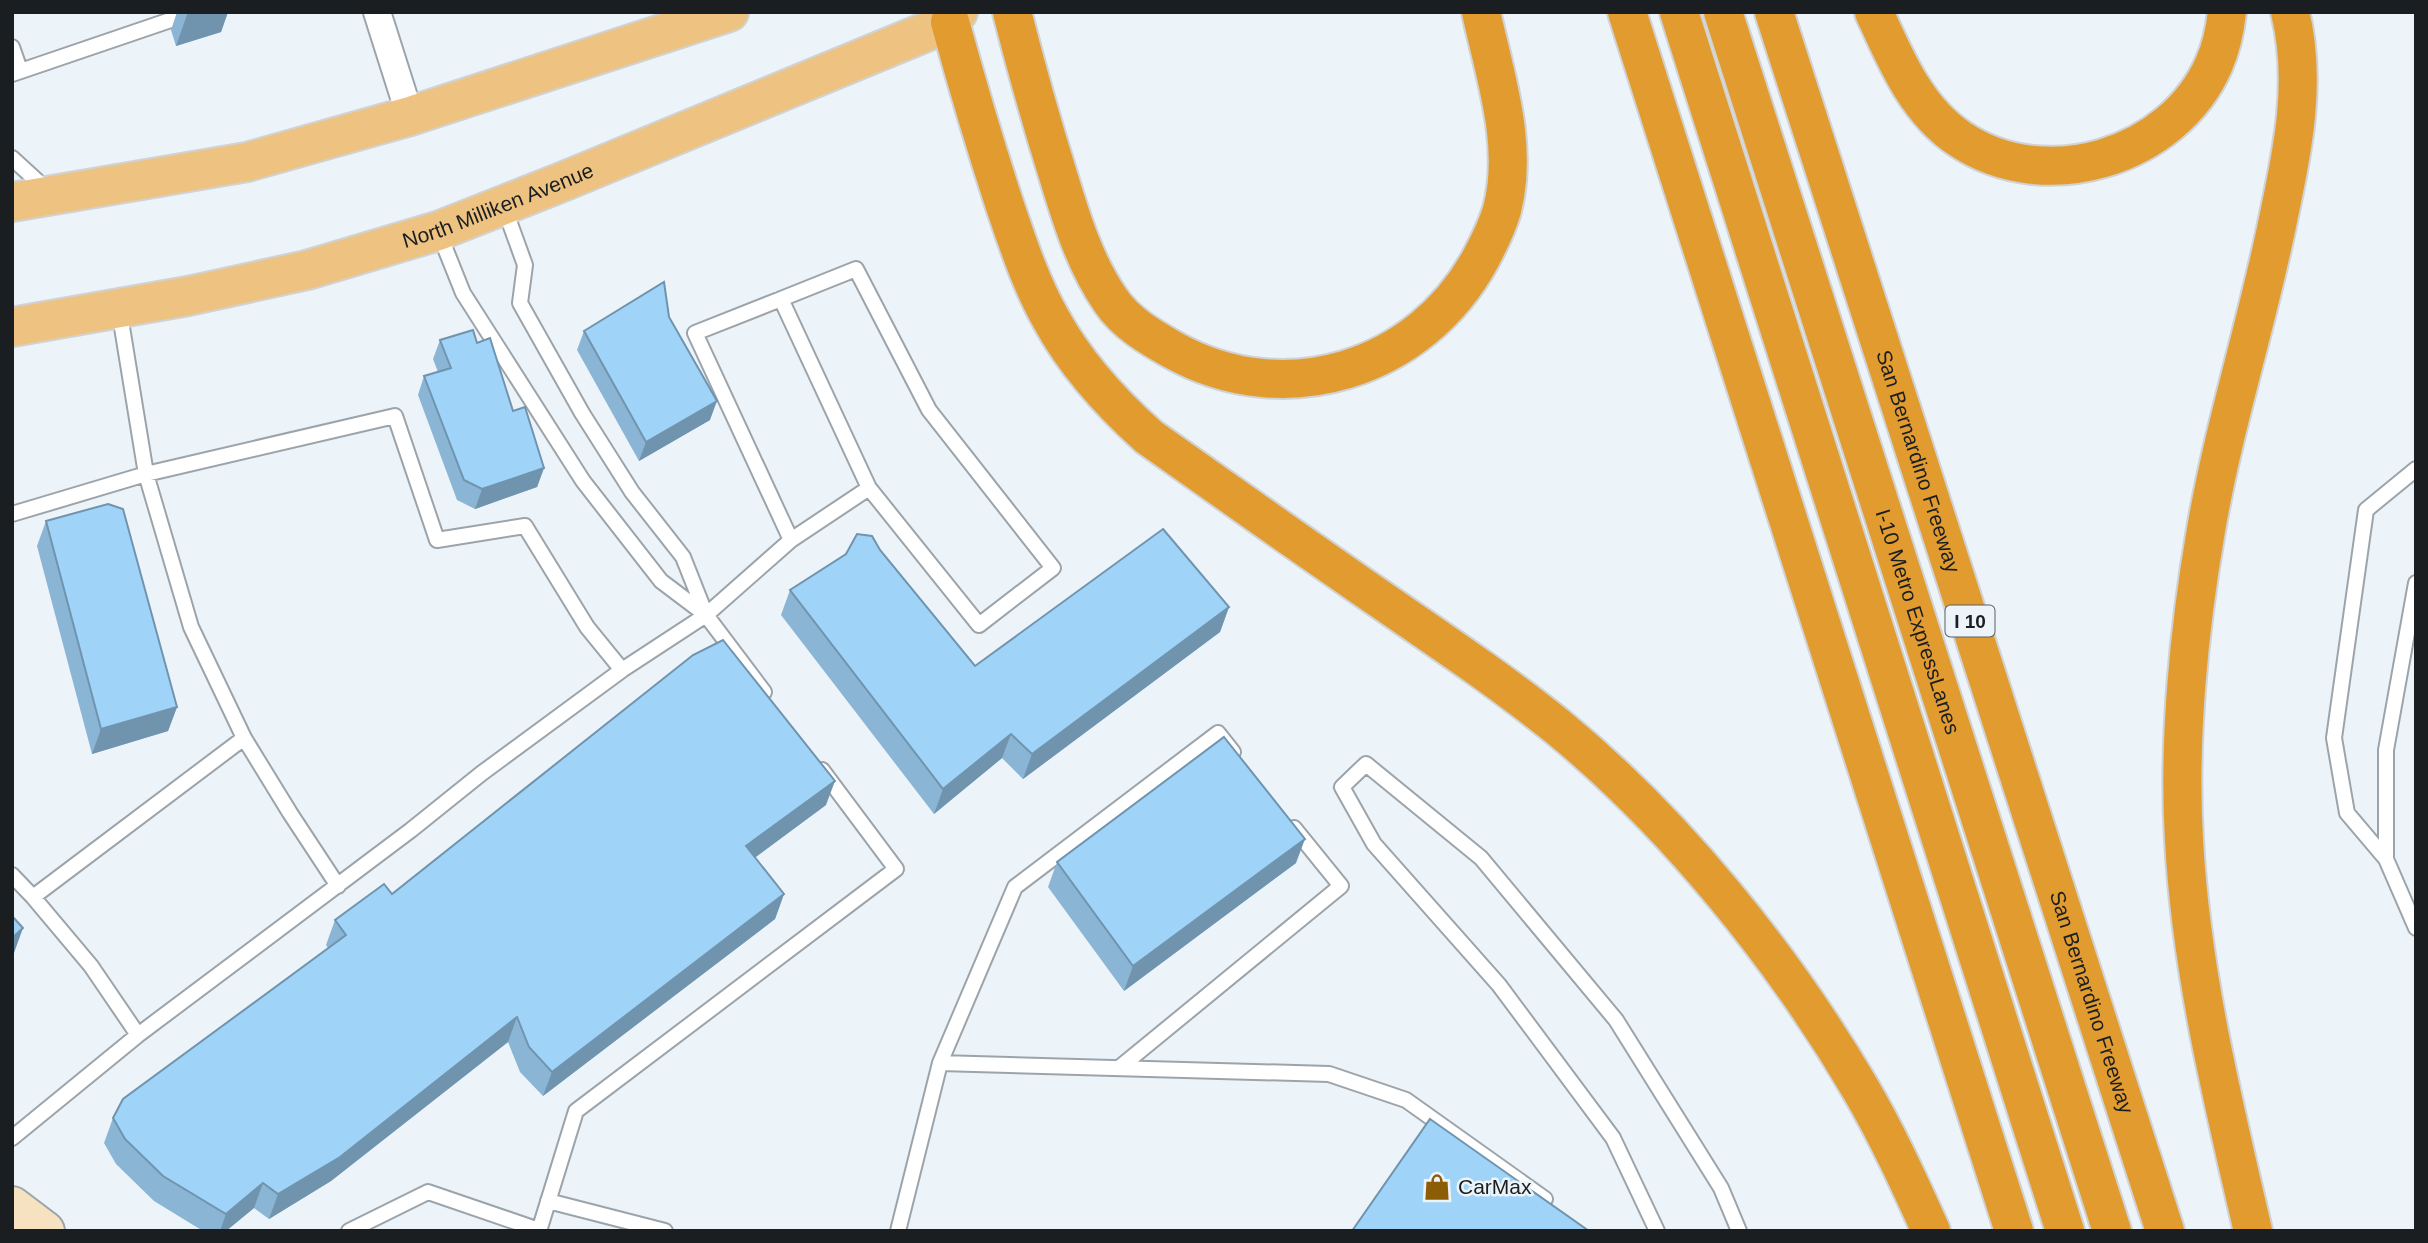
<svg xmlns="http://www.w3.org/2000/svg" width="2428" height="1243" viewBox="0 0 2428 1243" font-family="Helvetica,sans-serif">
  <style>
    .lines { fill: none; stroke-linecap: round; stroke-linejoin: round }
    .service-casing { stroke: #9ca4aa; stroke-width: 18 }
    .minor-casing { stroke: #9ca4aa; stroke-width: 30 }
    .secondary-casing { stroke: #9ca4aa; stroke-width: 42 }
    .primary-casing { stroke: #d1d2d2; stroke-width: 42 }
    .motorway-casing { stroke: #d1d2d2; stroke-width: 42 }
    .service { stroke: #fff; stroke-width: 14 }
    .minor { stroke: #fff; stroke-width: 26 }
    .secondary { stroke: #f6e1c1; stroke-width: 38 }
    .primary { stroke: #eec382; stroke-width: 38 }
    .motorway { stroke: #e29b2f; stroke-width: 38 }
    .wall { fill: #8ab5d5 }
    .shaded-wall { fill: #7094ae }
    .building { fill: #a0d3f8; stroke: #7094ae; stroke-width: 2 }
    .labels { text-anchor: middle; stroke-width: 5; stroke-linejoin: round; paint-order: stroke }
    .shield { fill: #ecf4fa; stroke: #5a5e61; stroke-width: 2 }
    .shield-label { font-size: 19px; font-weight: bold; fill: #1b1e20 }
    .street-label { font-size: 21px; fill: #1b1e20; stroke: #ecf4fa }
    .poi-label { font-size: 21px; fill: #1b1e20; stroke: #ecf4fa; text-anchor: start }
  </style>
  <rect width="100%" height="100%" fill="#ecf4fa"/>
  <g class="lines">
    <defs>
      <path id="service" d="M12,47L20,70
        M12,74L194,12
        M12,158L48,191
        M439,233L463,293L583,481L661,581L706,615L683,557L632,492L582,413L520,303L525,265L504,207
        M781,299L695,333L791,540
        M12,514L146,474L191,627L244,738L33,897L12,875
        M2416,583L2386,750V859L2416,928
        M706,615L764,692
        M622,670L706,615L791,540L869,488L781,299L856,269L929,410L1053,568L979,625L869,488
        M244,738L290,813L338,886
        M2386,859L2347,813L2334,738L2366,510L2416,469
        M33,897L91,966L138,1035
        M940,1063L1015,887L1218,733L1233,752
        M1119,1068L1341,886L1294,828
        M12,1138L138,1035L411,830L482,773L622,670L587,627L525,526L437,540L395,416L146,474L119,309
        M548,1201L665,1231
        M349,1231L428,1192L539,1230
        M539,1231L576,1111L896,869L822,770
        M898,1231L940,1063L1329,1074L1406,1100L1545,1199
        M1657,1231L1613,1138L1499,985L1374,844L1342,787L1366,764L1481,858L1616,1020L1721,1188L1739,1231"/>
      <path id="minor" d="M377,12L410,116"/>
      <path id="secondary" d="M12,1206L45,1231"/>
      <g id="primary">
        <path d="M12,202L247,162L410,116L729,12"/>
        <path id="s1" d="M12,327L188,296L307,270L438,231L562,182L950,22L958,12"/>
      </g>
      <g id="motorway">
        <path d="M1012,12C1026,67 1041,121 1058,175C1071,218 1085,264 1111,301C1126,323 1150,337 1173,350C1284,412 1420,371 1481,258C1489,243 1497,227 1502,210C1519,145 1495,76 1481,12"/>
        <path d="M1627,12L2014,1231"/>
        <path d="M1679,12L2065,1231"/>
        <path id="s2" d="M1723,12L2112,1231"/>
        <path id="s3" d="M1774,12L2165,1231"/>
        <path d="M1874,12C1895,58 1916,110 1960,139C2045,196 2173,158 2214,64C2221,48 2225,30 2227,12"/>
        <path d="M950,22C967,84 985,145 1005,206C1018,244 1031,284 1051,319C1076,365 1111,403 1149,437C1221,488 1292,538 1364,588C1429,633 1496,677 1558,727C1675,823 1783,957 1860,1088C1887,1134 1909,1182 1931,1231"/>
        <path d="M2253,1231C2223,1102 2191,972 2184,840C2178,741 2189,628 2206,530C2224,424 2258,321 2279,215C2293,149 2307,80 2290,12"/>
      </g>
    </defs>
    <!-- service casing -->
    <use href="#service" class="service-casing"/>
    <!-- minor casing -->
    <use href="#minor" class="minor-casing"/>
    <!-- secondary casing -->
    <use href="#secondary" class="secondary-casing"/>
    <!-- primary casing -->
    <use href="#primary" class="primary-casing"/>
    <!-- motorway casing -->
    <use href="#motorway" class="motorway-casing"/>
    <!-- service -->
    <use href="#service" class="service"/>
    <!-- minor -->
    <use href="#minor" class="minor"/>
    <!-- secondary -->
    <use href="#secondary" class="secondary"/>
    <!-- primary -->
    <use href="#primary" class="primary"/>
    <!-- motorway -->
    <use href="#motorway" class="motorway"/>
  </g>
  <!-- wall -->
  <path class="wall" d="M177,12H228L221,32L176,46L171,30Z
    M669,317L710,420L639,461L577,350L584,331Z
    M440,340L477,343L544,468L537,487L475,509L457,500L418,395L424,376L438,372L433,359Z
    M46,521L177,707L168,731L92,754L37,546Z
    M880,550L975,666L1229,607L1220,632L1023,779L1002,758L934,814L781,615L790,590Z
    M826,805L755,857L784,894L775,919L543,1096L520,1072L508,1042L331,1181L269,1219L254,1208L226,1231H203L154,1201L116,1164L104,1143L113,1118L328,948L326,945L335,920L392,894Z
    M1057,862L1296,863L1124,991L1048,887Z"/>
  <!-- shaded-wall -->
  <path class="shaded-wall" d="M188,12H228L221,32L176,46Z
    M717,401L710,420L639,461L646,442Z
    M544,468L537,487L475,509L482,489Z
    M1229,607L1220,632L1023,779L1032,754Z
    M177,707L168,731L92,754L101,729Z
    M1011,734L1002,758L934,814L943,789Z
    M835,781L826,805L737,871L746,846Z
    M1305,839L1296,863L1124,991L1133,966Z
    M784,894L775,919L543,1096L552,1072Z
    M23,928L14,953L12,954V938Z
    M517,1017L508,1042L331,1181L269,1219L278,1194Z
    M263,1183L254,1208L226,1231H220L226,1214Z"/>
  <!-- building -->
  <path class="building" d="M664,282L669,317L717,401L646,442L584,331Z
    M473,330L477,343L490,338L513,411L525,407L544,468L482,489L464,480L424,376L451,368L440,340Z
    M108,504L123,509L177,707L101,729L46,521Z
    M1163,529L1229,607L1032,754L1011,734L943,789L790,590L846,554L857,534L872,536L880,550L975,666Z
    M723,640L835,781L746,846L784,894L552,1072L529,1047L517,1017L340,1157L278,1194L263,1183L226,1214L163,1176L125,1139L113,1118L123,1099L346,935L335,920L384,884L392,894L693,655Z
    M1224,737L1305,839L1133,966L1057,862Z
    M12,916L23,928L12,938Z
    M1430,1119L1589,1231H1352Z"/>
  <!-- icons -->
  <defs>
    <symbol id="shop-bare" viewBox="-9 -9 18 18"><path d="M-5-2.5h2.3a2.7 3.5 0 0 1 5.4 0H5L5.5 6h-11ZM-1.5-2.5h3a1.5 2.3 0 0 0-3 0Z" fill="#8d5c07" stroke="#ecf4fa" stroke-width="2.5" paint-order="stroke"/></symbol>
  </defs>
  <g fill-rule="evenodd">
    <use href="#shop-bare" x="1418" y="1168" width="38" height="38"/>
  </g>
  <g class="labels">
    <!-- shield labels -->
    <rect class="shield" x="1945.5" y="605.5" width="49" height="31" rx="5"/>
    <g class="shield-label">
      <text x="1970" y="628">I 10</text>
    </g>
    <!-- street labels -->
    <g class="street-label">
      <text dy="7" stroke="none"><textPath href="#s1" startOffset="502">North Milliken Avenue</textPath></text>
      <text dy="7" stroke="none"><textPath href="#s3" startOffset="472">San Bernardino Freeway</textPath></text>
      <text dy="7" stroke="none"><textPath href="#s2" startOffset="640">I-10 Metro ExpressLanes</textPath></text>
      <text dy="7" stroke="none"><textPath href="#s3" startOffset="1040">San Bernardino Freeway</textPath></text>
    </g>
    <!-- poi labels -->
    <g class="poi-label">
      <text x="1458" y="1194">CarMax</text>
    </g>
  </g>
  <!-- border -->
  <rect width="2428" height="1243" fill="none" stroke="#1b1e20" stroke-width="28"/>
</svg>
